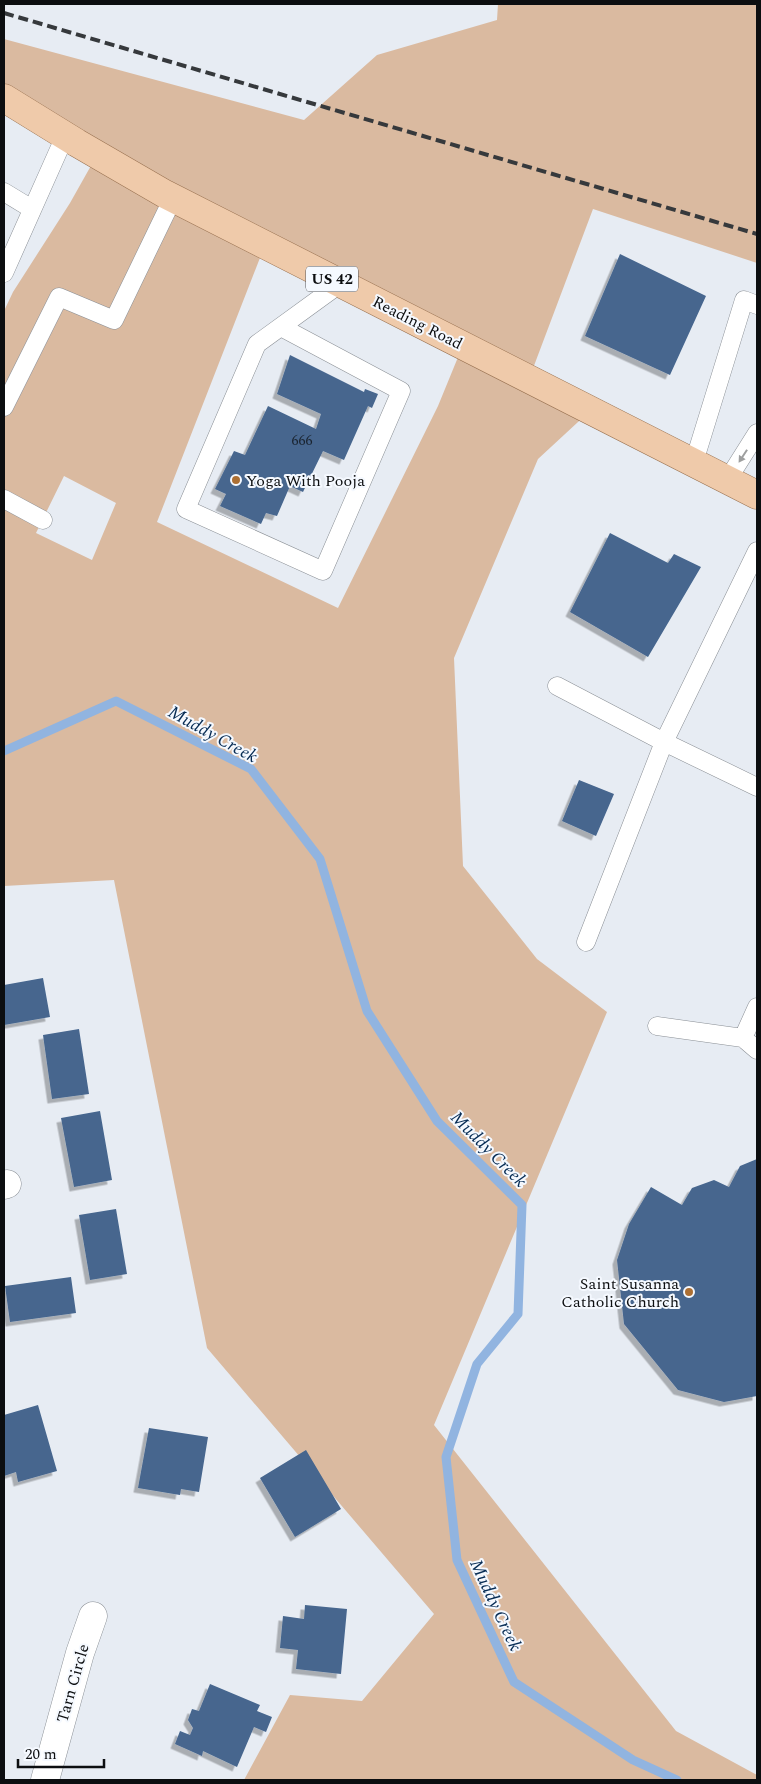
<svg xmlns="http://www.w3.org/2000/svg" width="761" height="1784" viewBox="0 0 761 1784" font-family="Spectral,serif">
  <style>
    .green { fill: #dabaa0; fill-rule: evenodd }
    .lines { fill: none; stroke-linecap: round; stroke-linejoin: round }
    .stream { stroke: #91b4e0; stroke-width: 9 }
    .building { fill: #46668e; filter: url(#shadow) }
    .lane-casing { stroke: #8a8f95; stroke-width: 19 }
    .street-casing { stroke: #8a8f95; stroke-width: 29 }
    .primary-casing { stroke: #987150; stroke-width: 29 }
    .lane { stroke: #fff; stroke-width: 18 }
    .street { stroke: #fff; stroke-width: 28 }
    .primary { stroke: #efcaaa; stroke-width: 28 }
    .rail { stroke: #36393c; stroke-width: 4; stroke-dasharray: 10 5; stroke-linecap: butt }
    .oneway { fill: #9e9f9f }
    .poi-dot { fill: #ac6f33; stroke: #f5f9ff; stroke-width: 2 }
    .labels { text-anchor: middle; stroke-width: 4; stroke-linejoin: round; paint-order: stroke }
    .number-label { font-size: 14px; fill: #1a2430 }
    .shield { fill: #f5f9ff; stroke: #525458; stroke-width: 1 }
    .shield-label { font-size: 15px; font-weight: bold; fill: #0c0e10 }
    .street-label { font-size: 16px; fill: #0c0e10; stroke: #f5f9ff }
    .poi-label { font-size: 16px; fill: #0c0e10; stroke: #f5f9ff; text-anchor: start }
    .water-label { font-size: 18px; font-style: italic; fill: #072c54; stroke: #f5f9ff }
  </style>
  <defs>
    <filter id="shadow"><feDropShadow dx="-4.5" dy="4.5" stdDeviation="0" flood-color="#0004"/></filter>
  </defs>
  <rect width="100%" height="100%" fill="#e7ecf3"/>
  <!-- green -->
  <path class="green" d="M498,4H757V263L593,209L529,379L591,410L538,459L454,658L463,866L537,959L607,1012L434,1425L676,1731L757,1775V1780H244L290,1695L362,1701L434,1614L207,1348L114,880L4,886V311L13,292L70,203L97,155L4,96V39L304,120L377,55L497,20ZM265,245L463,345L438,406L338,608L157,522ZM64,476L116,503L92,560L36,533Z"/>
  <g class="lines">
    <!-- stream -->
    <path class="stream" d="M4,751L116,701L251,769L320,859L367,1011L437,1121L522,1205L518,1314L477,1364L446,1457L457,1560L514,1682L633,1760L677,1780"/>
  </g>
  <!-- building -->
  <path class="building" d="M620,254L706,296L670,375L585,336Z
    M290,355L364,392L365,389L378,394L372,408L368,406L344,460L323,451L303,492L290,486L277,516L266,513L261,524L220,506L226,494L215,489L234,451L245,455L268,406L316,429L321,414L277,394Z
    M610,533L668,563L674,554L701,567L648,657L570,612Z
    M579,780L614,794L596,836L562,821Z
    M43,978L50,1017L4,1025V985Z
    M79,1029L89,1094L52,1099L43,1035Z
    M100,1111L112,1180L74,1187L61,1118Z
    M757,1159V1396L724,1402L678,1390L624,1324L617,1260L629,1224L651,1187L682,1205L692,1188L714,1180L729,1187L740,1166Z
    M116,1209L127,1274L90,1280L79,1215Z
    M71,1277L76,1313L10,1322L5,1286Z
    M38,1405L57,1471L18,1482L16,1472L4,1476V1415Z
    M149,1428L208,1437L199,1492L181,1489L180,1495L138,1488Z
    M306,1450L341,1509L295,1537L260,1478Z
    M305,1605L347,1609L341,1674L296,1669L298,1650L280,1648L283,1616L304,1619Z
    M210,1684L260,1705L257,1711L272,1717L266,1732L254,1727L237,1767L203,1751L202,1756L175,1744L180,1731L190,1735L193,1728L188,1720L192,1709L199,1711Z"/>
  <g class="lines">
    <defs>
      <path id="lane" d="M4,192L32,209
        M4,273L65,136
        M281,327L401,391L323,571L186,509L257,344L341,283
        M4,407L59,297L114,320L173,198
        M694,462L744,300L757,305
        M728,479L757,433
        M4,499L43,520
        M757,551L664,742L757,787
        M557,686L664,742L586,942
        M657,1026L743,1038L757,1050
        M743,1038L757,1007"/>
      <path id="street" d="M4,1185L7,1184
        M45,1780L80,1653L93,1616"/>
      <path id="primary" d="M4,98L77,143L165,194L757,495"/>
    </defs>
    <!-- lane casing -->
    <use href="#lane" class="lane-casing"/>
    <!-- street casing -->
    <use href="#street" class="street-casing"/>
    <!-- primary casing -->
    <use href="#primary" class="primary-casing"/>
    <!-- lane -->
    <use href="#lane" class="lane"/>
    <!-- street -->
    <use href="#street" class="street"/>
    <!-- primary -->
    <use href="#primary" class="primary"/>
    <!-- rail -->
    <path class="rail" d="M4,13L757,234"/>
  </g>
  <!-- one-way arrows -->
  <defs><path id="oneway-solid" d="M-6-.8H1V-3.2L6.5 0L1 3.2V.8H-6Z" transform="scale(1.25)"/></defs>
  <use class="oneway" href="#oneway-solid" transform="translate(743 456) rotate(123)"/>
  <!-- markers -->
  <g class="poi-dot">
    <circle cx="236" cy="480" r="5"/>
    <circle cx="689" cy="1292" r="5"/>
  </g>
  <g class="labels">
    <!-- number labels -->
    <g class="number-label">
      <text x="302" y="445">666</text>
    </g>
    <!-- shield labels -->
    <rect class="shield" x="306" y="266.5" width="52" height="25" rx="4"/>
    <g class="shield-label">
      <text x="332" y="284">US 42</text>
    </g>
    <!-- street labels -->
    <g class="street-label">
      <text transform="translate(418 322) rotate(27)" y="6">Reading Road</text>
      <text transform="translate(72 1683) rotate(-74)" y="6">Tarn Circle</text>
    </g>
    <!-- poi labels -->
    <g class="poi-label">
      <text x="246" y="486">Yoga With Pooja</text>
      <text x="679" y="1289" text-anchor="end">Saint Susanna<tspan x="679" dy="18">Catholic Church</tspan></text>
    </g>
    <!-- water labels -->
    <g class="water-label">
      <text transform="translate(213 734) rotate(29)" y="6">Muddy Creek</text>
      <text transform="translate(489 1149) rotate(45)" y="6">Muddy Creek</text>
      <text transform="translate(496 1605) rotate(65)" y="6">Muddy Creek</text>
    </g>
  </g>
  <!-- border -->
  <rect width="761" height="1784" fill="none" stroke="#0c0e10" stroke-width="10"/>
  <!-- scale -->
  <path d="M18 1759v8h86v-8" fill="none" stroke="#0c0e10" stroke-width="2.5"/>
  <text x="25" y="1759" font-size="15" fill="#0c0e10" stroke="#f5f9ff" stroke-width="4" paint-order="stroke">20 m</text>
</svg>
